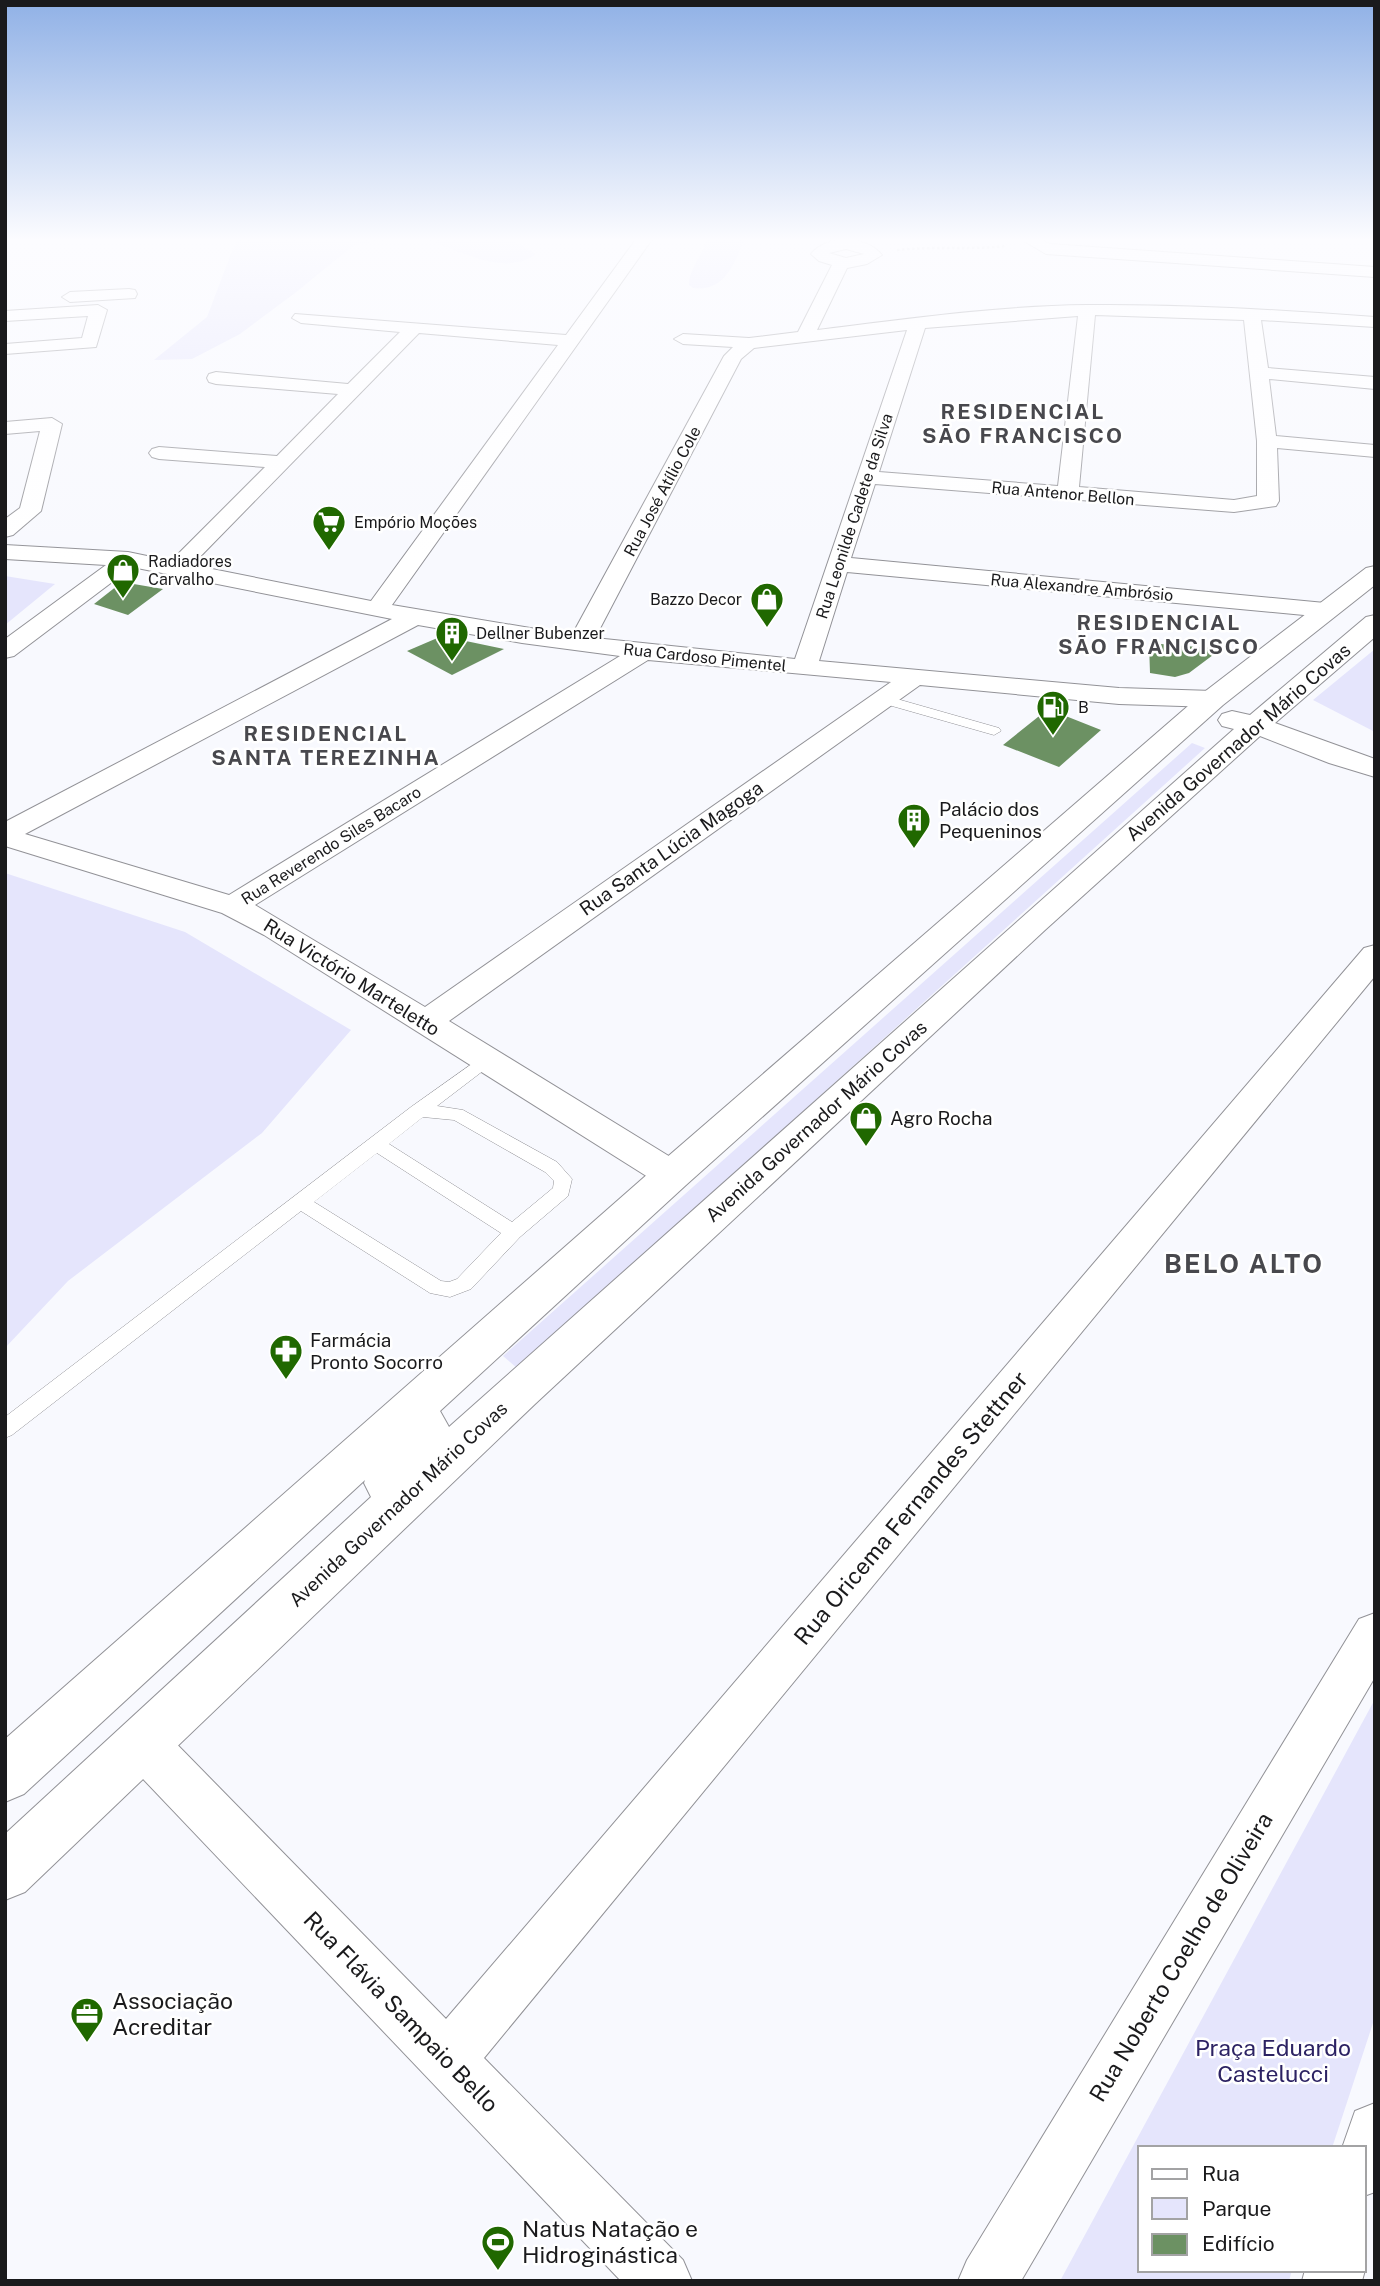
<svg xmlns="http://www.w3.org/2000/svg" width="1380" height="2286" viewBox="0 0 1380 2286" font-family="'Public Sans',sans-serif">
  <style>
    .green { fill: #e5e5fc }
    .building { fill: #6c9163 }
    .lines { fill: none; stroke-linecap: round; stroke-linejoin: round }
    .lane-casing { stroke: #929297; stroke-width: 1 }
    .street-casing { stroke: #929297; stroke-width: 2 }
    .secondary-casing { stroke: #929297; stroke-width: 2 }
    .path { stroke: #a9aaae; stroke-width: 2.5; stroke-dasharray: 2.5 2.5; stroke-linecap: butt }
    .lane { fill: #fff; fill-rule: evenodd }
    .street { fill: #fff; fill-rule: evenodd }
    .secondary { fill: #fff; fill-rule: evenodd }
    .labels { text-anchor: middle; stroke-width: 5; stroke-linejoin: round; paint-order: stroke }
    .far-street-label { font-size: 16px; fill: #1a1a1c; stroke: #fff }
    .far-poi-label { font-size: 16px; fill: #1a1a1c; stroke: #fff; text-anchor: start }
    .street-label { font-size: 19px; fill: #1a1a1c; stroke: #fff }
    .poi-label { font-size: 19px; fill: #1a1a1c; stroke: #fff; text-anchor: start }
    .far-district-label { font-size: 21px; font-weight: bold; letter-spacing: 2px; fill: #48484d; stroke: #fff }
    .near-street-label { font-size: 23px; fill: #1a1a1c; stroke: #fff }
    .near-poi-label { font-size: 23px; fill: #1a1a1c; stroke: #fff; text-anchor: start }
    .near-park-label { font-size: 23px; fill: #2c2263; stroke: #fff }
    .district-label { font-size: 26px; font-weight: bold; letter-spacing: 2px; fill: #48484d; stroke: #fff }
  </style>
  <rect width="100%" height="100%" fill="#f8f9fe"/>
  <!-- green -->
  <path class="green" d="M237,238H401L354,245L295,293L240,334L192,359L154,360L207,317Z
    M423,238H509L536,254C504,278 456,249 423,238Z
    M706,238H745C734,263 726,292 693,288L689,285C689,267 704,255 706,238Z
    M5,576L55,584L5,625Z
    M1375,649V732L1313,700Z
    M1192,743L1205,748L518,1369L503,1356Z
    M5,873L185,932L351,1030L262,1133L68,1281L5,1348Z
    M1375,1699V2017L1332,2148H1140V2270H1292L1289,2281H1060Z"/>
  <!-- building -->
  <path class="building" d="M122,582L163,589L128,615L94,604Z
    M442,636L504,649L452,675L407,651Z
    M1149,643L1221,649L1189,673L1175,677L1150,673Z
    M1048,709L1101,730L1059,767L1003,745Z"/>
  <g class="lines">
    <defs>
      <path id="lane" d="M883,695L999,728L1001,731L994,735L878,702L877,699Z
        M486,1054L494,1060L492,1064L437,1106L463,1110L557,1162L572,1179L568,1196L520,1237L471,1289L450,1297L430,1293L301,1211L12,1435L5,1438V1417L411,1107ZM423,1117L454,1120L545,1172L554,1181L553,1188L512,1222L389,1144ZM377,1153L501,1233L457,1279L449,1282L441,1281L314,1202Z"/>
      <path id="street" d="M637,238H653L392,605L572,635L724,356L733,347L683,344L674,339L683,334L749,338L798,332L832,265L819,261L811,254C827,234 866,235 882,255L867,264L847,268L817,330C907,319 997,306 1087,305C1183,304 1279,310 1375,317V327L1261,320L1268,368L1375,377V389L1269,379L1276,436L1375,445V457L1277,448L1279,501L1276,506L1234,512L875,484L851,558L1325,603L1333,605L1337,610L1333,615L1325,617L847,572L819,661L1119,688L1213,691L1222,694L1226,699L1222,704L1213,707L1119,704L920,685L449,1021L685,1166L690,1175L685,1184L672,1188L659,1184L264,935L222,913L5,846V822L392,619L132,567L14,656L5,658V639L106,565L5,559V545L128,552L171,561L265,467L159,459L152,457L149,453L152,449L159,447L277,456L338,394L216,384L209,382L207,378L209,374L216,372L348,384L400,332L301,323L292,318L295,314L566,335ZM846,249L864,254L846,258L829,253ZM1095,315L1244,320L1257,441V496L1234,500L1079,487ZM1078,316L1058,486L879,472L925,328ZM907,330L795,659L595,638L741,359L754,348ZM419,333L558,345L371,601L192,565ZM418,625L522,643L620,656L229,895L25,834ZM648,660L891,682L425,1007L255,905Z
        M1019,238H1038L1050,244L1375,267V277L1046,254Z
        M129,289L135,290L137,294L135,298L70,302L62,297L70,292Z
        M98,305L107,310L96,347L5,354V344L82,338L88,316L5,321V311Z
        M52,418L62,424L41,511L13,535L5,537V519L20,508L40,431L5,434V422Z
        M1375,945V976L484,2058L683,2260L692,2281H621L124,1759L117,1742L124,1725L141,1719L158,1725L446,2019L1364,948Z
        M1375,1613V1677L1021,2281H958L967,2260L1359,1619Z
        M1375,2103V2192L1364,2196V2148H1342L1355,2111Z
        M1305,2270L1364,2269L1365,2270L1362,2281H1302Z"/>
      <path id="secondary" d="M1375,566V585L1223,705L686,1185L440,1411L449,1427L1234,729L1222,726L1218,720L1222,714L1232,711L1250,715L1366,617L1375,615V637L1275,723L1375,759V777L1329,763L1260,736L1045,930L535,1404L25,1892L5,1900V1834L371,1497L364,1483L365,1480L24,1794L5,1802V1739L658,1165L1203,693L1366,568Z"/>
    </defs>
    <!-- lane casing -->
    <use href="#lane" class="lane-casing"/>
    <!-- street casing -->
    <use href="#street" class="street-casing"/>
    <!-- secondary casing -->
    <use href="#secondary" class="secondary-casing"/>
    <!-- path -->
    <path class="path" d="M897,250C934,246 969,250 1006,246"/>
    <!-- lane -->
    <use href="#lane" class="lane"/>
    <!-- street -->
    <use href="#street" class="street"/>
    <!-- secondary -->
    <use href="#secondary" class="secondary"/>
  </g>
  <!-- sky -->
  <linearGradient id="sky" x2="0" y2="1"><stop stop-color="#90b1e6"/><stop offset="0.43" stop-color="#fcfcff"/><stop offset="1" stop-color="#fcfcff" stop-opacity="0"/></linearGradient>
  <rect width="1380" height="558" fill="url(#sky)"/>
  <!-- icons -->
  <defs>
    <symbol id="supermarket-pin" viewBox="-11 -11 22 30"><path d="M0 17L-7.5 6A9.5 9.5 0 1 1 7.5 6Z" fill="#206800" stroke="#fff"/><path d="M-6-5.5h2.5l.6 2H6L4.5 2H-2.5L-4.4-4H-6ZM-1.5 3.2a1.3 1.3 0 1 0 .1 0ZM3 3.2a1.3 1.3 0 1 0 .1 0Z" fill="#fff"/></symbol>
    <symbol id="shop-pin" viewBox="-11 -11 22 30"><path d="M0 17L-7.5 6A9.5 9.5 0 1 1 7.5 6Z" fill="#206800" stroke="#fff"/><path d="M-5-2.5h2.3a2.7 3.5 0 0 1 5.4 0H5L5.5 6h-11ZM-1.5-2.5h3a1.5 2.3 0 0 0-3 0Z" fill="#fff"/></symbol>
    <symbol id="building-pin" viewBox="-11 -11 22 30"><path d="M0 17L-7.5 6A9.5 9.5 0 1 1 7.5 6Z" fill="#206800" stroke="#fff"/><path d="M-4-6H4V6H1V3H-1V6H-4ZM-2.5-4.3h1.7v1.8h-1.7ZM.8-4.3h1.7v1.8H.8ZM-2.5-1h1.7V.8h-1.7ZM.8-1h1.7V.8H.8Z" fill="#fff"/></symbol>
    <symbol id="fuel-pin" viewBox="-11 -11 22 30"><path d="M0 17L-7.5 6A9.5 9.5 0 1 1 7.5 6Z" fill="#206800" stroke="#fff"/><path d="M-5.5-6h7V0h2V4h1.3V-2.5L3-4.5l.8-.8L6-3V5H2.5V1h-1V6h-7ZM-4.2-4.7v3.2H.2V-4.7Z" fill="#fff"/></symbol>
    <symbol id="pharmacy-pin" viewBox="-11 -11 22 30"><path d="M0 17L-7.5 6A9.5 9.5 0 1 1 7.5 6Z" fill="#206800" stroke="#fff"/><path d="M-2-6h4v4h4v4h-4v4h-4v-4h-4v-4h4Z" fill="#fff"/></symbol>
    <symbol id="office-pin" viewBox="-11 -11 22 30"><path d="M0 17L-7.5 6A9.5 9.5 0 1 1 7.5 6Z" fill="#206800" stroke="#fff"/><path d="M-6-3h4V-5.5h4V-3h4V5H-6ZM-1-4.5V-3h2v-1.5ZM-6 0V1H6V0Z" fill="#fff"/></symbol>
    <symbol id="stadium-pin" viewBox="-11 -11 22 30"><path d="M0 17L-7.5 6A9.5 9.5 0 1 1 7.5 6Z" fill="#206800" stroke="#fff"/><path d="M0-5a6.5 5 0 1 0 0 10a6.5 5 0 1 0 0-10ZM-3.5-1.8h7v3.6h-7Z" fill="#fff"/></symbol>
  </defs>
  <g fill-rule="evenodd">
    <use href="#supermarket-pin" x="310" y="503" width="38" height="52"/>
    <use href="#shop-pin" x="104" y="551" width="38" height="52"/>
    <use href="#shop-pin" x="748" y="580" width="38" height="52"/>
    <use href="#building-pin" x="433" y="614" width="38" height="52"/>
    <use href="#fuel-pin" x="1034" y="688" width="38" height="52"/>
    <use href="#building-pin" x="895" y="801" width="38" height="52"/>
    <use href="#shop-pin" x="847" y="1099" width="38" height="52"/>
    <use href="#pharmacy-pin" x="267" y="1332" width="38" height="52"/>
    <use href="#office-pin" x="68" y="1995" width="38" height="52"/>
    <use href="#stadium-pin" x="479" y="2223" width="38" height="52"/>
  </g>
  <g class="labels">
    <!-- far-street labels -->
    <g class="far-street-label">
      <text transform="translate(662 491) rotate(-62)" y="6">Rua José Atílio Cole</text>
      <text transform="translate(1063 493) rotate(5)" y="6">Rua Antenor Bellon</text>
      <text transform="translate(854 516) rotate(-72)" y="6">Rua Leonilde Cadete da Silva</text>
      <text transform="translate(1082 587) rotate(5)" y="6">Rua Alexandre Ambrósio</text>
      <text transform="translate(705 657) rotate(6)" y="6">Rua Cardoso Pimentel</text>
      <text transform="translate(331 845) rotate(-32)" y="6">Rua Reverendo Siles Bacaro</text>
    </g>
    <!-- far-poi labels -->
    <g class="far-poi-label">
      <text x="354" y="528">Empório Moções</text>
      <text x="148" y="567">Radiadores<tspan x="148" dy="18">Carvalho</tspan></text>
      <text x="742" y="605" text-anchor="end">Bazzo Decor</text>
      <text x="476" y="639">Dellner Bubenzer</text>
      <text x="1078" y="713">B</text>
    </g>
    <!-- street labels -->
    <g class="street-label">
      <text transform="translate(1238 742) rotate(-41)" y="7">Avenida Governador Mário Covas</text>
      <text transform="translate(671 848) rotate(-35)" y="7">Rua Santa Lúcia Magoga</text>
      <text transform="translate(352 977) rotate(32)" y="7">Rua Victório Marteletto</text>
      <text transform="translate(816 1121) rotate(-42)" y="7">Avenida Governador Mário Covas</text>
      <text transform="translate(398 1504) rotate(-43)" y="7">Avenida Governador Mário Covas</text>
    </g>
    <!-- poi labels -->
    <g class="poi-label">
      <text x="939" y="816">Palácio dos<tspan x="939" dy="22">Pequeninos</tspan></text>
      <text x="890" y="1125">Agro Rocha</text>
      <text x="310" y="1347">Farmácia<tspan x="310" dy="22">Pronto Socorro</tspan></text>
    </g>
    <!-- far-district labels -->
    <g class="far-district-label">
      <text x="1023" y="419">RESIDENCIAL<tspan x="1023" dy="24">SÃO FRANCISCO</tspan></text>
      <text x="1159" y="630">RESIDENCIAL<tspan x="1159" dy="24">SÃO FRANCISCO</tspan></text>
      <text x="326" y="741">RESIDENCIAL<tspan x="326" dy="24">SANTA TEREZINHA</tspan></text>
    </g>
    <!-- near-street labels -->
    <g class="near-street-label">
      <text transform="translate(911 1508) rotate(-50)" y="8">Rua Oricema Fernandes Stettner</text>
      <text transform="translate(1181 1957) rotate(-59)" y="8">Rua Noberto Coelho de Oliveira</text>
      <text transform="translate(401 2012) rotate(46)" y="8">Rua Flávia Sampaio Bello</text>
    </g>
    <!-- near-poi labels -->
    <g class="near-poi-label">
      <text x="112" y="2009">Associação<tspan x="112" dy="26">Acreditar</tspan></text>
      <text x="522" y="2237">Natus Natação e<tspan x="522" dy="26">Hidroginástica</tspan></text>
    </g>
    <!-- near-park labels -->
    <g class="near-park-label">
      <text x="1273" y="2056">Praça Eduardo<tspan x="1273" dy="26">Castelucci</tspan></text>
    </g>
    <!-- district labels -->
    <g class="district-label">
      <text x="1244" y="1273">BELO ALTO</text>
    </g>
  </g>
  <!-- border -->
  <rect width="1380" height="2286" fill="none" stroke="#1a1a1c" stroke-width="14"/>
  <!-- legend -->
  <rect x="1138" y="2146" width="228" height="126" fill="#ffffff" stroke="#a3a3a4" stroke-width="2"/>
  <rect x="1152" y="2169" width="35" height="10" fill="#ffffff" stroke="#a3a3a4" stroke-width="2"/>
  <text x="1202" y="2181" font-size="21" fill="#1a1a1c">Rua</text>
  <rect x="1152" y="2198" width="35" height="21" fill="#e5e5fc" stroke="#a3a3a4" stroke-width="2"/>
  <text x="1202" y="2216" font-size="21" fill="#1a1a1c">Parque</text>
  <rect x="1152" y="2234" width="35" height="21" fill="#6c9163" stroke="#a3a3a4" stroke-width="2"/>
  <text x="1202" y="2251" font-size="21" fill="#1a1a1c">Edifício</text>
</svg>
